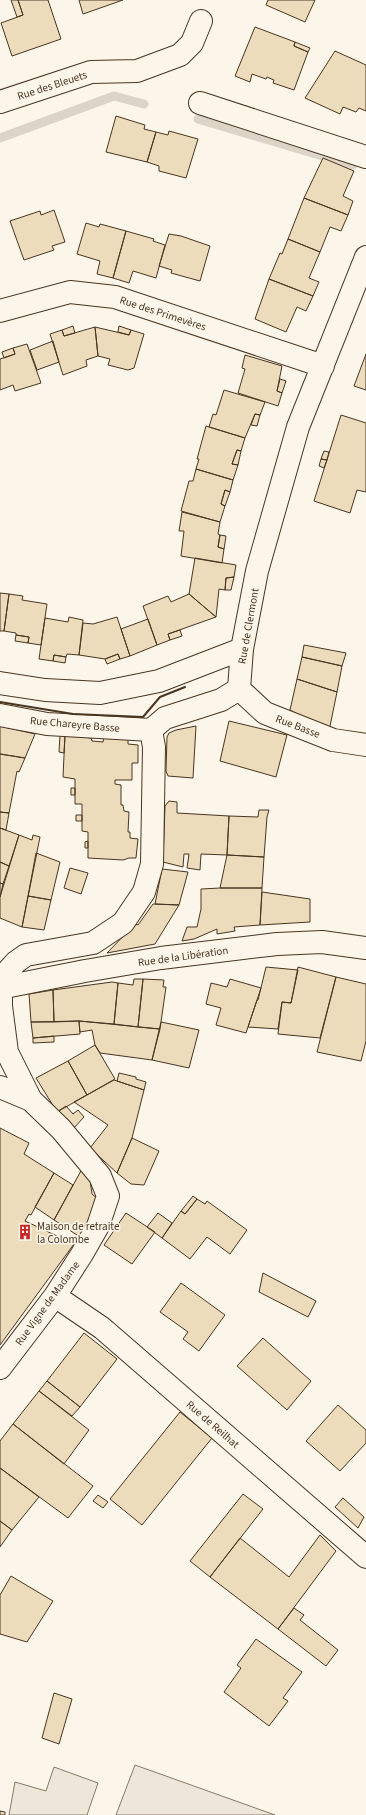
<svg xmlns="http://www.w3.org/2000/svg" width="366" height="1815" viewBox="0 0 366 1815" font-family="'Source Sans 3',sans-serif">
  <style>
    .green { fill: #ede6d9; stroke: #887966 }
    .parking { fill: #ede7d9; stroke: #887966 }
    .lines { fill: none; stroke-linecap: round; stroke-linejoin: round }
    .stream { stroke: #dcd4c6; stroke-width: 9 }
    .building { fill: #ecdcbc; stroke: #4a3520 }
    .minor-casing { stroke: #4a3520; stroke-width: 24 }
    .minor { stroke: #fbf6e9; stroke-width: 22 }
    .wall { stroke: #4a3520; stroke-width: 2 }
    .labels { text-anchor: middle; stroke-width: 3; stroke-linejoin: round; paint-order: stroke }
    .street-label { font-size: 11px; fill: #4a3520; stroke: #fbf6e9 }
    .poi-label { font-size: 11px; fill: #4a3520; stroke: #fbf6e9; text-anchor: start }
  </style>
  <rect width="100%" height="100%" fill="#fbf6e9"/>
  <!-- green -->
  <path class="green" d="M135,1765L275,1815H116Z"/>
  <!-- parking -->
  <path class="parking" d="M54,1767L98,1783L87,1815H9L15,1782L46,1791Z"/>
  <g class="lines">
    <!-- stream -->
    <path class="stream" d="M198,119L353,165
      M0,138L114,96L144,104"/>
  </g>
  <!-- building -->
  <path class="building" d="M11,0H18L23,15L17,17Z
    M18,0H48L61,39L12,56L1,23L23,15Z
    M79,0H123L83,14Z
    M268,0H315L305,22L266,5Z
    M255,27L295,42L294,46L308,52L294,90L273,83L274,80L267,77L266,79L252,74L250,82L235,76Z
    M295,42L310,48L308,52L294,46Z
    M335,51L366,65V111L359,108L356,112L343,107L340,114L305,98Z
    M116,116L145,125L144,129L156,132L147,162L106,152Z
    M169,131L198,139L186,178L159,171V166L147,162L156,132L168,135Z
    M323,158L354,171L343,196L353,201L348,215L304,198Z
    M304,198L348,215L341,231L330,227L320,252L288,239Z
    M54,210L65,242L52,246L54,250L24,260L10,221L40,211L41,215Z
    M86,223L99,227L100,224L126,231L113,278L97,274L100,261L77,254Z
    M126,231L154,239L153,241L165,245L156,278L133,271L129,283L113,278Z
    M169,234L181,236L210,246L200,281L171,273L172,270L159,266Z
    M288,239L320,252L309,278L319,282L313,296L269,279L280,253L282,254Z
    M269,279L313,296L306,311L297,307L286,332L255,319Z
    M73,326L75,333L64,336L62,330Z
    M119,326L131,330L129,335L118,332Z
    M95,327L98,356L86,360L87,366L63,375L50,334L62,330L64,336Z
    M95,327L129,335L131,330L144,334L134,368L128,370L108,365L110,359L98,356Z
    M53,341L59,362L37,370L30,350Z
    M27,344L41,383L15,391L13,385L0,390V359L15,354L13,348Z
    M13,348L15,354L4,358L2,352Z
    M366,354V390L354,386Z
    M245,355L282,366L277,391L282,393L278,406L238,393L245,369L242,368Z
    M280,379L286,381L282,393L277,391Z
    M224,390L265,402L260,415L255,414L245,438L209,427L213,414L216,415Z
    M255,414L260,415L257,426L251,425Z
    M341,415L366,423V492L357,490L350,513L314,501Z
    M206,426L245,438L241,451L237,450L232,464L238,465L233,480L196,469L199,459H197Z
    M237,450L241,451L238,465L232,464Z
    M324,451L329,452L327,460L321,459Z
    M321,459L327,460L324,468L319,466Z
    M196,469L233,480L230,492L225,490L221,504L225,506L220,522L181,511L189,481H193Z
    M225,490L230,492L225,506L221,504Z
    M182,512L220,522L218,534L220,535L218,547L224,549L222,563L181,556L184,531H179Z
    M220,535L226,536L224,549L218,547Z
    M195,558L236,565L234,577L226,578L225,590L219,589L216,617L189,594Z
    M234,577L231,590H225L226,578Z
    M0,593L9,594L4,631H0Z
    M9,594L23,596L22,600L47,604L41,645L28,643L29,637L16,635V633L4,631Z
    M189,594L216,617L168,634L170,640L157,645L143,606L168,596L171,602Z
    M69,617L83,620L79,655L67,654L66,657L54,655L53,661L39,659L45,618L68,622Z
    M117,617L130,656L120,659L118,654L105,659L79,655L83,623L93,624Z
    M148,619L157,645L130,656L121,629Z
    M180,630L182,636L170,640L168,634Z
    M16,635L29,637L28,643L15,641Z
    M304,645L346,653L342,666L302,657Z
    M118,654L120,659L107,664L105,659Z
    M54,655L66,657L65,663L53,661Z
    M302,657L342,666L337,692L297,679Z
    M297,679L337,692L329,731L290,710Z
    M229,721L287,735L276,777L220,761Z
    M0,726L35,734L25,758L0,754Z
    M196,726L193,778L168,776L166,771L167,737L169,733L176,730Z
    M60,735H65L64,753L59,752Z
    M65,735L91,738L92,741L103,742L104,736L128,737V744L138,745V763H132V780H115V784L121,785V805H123L124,811L129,812L128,832H130V838L138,839L136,858H129L123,860L88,858V832L82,831V804H75V779L63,777Z
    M0,754L25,758L19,772L17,771L9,813L0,812Z
    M71,788H75V795H71Z
    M169,801L177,802V813L229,816L227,855L201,854L200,870L187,868L189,854H184L183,867L163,862L165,806Z
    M259,810H269L267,817L264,857L227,855L229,816L258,817Z
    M0,812L9,813L6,830L0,828Z
    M76,815H82V821H76Z
    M0,828L19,835L9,866L0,862Z
    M19,835L32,840L33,835L40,837L22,927L0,918V897Z
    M88,841V848H85V842Z
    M36,853L60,862L51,900L28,896Z
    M227,855L264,857L262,888H220Z
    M0,862L9,866L3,884L0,883Z
    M70,868L88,873L81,894L64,888Z
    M162,869L188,872L179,905L155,904Z
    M0,883L3,884L0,897Z
    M220,888H262L260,925L234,927L235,931L217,934V929L194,939L182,941L187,927H197L201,909V889Z
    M262,892L310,899V922L260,925Z
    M28,896L51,900L44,930L22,927Z
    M153,904L179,905L155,944L107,953L135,924L138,925Z
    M266,967L298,970L291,1003L282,1002L278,1029L248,1027L257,1000H258Z
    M298,967L336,977L320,1038L278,1034L282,1002L291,1003Z
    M336,977L366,984V1041L361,1061L317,1052Z
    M134,979H143L138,1027L114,1024L118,983L133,985Z
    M143,979L164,980L163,987H166L160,1029L138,1027Z
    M230,979L261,988L246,1033L216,1025L221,1008L206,1004L211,983L227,987Z
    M112,982L118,983L114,1024L79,1021L54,1022L53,990Z
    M53,990L54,1022H31L29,994Z
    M79,1021L80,1034L33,1038L31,1022Z
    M79,1021L160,1029L152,1060L100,1053L95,1045L92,1030L80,1032Z
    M161,1022L199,1030L189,1068L152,1060Z
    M54,1036V1042L33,1043V1038Z
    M95,1045L115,1079L87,1095L68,1061Z
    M68,1061L87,1095L57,1112L36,1078Z
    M119,1073L136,1077V1079L146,1082L144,1090L117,1081Z
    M114,1080L144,1090L132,1138L117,1173L90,1148L108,1125L74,1102Z
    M66,1106L73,1114L78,1110L84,1117L73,1129L57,1112Z
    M0,1128L29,1143L24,1154L54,1173L31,1215L29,1214L25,1221L74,1244L0,1345Z
    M132,1138L159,1151L144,1185L131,1184L117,1173Z
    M82,1169L89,1173L92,1194L99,1200L80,1237L54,1220Z
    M54,1173L73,1185L54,1220L35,1207Z
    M193,1196L197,1199L185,1214L181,1211Z
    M197,1199L205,1204L207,1201L247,1230L230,1254L207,1237L190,1259L162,1238L181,1211L185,1214Z
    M126,1213L155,1232L132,1264L104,1245Z
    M158,1213L172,1223L162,1238L147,1227Z
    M263,1273L316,1301L308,1317L259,1292Z
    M181,1283L225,1315L199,1351L183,1339L188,1332L160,1312Z
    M84,1333L117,1359L80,1407L47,1381Z
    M263,1338L311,1381L287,1410L237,1366Z
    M47,1381L80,1407L72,1416L39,1391Z
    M39,1391L89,1430L64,1464L13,1424Z
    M338,1405L366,1430V1443L340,1471L306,1441Z
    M180,1412L212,1438L142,1525L110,1499Z
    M13,1424L93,1486L68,1518L0,1468V1441Z
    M0,1468L39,1497L12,1530L0,1521Z
    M243,1494L263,1509L210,1577L190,1561Z
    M98,1495L108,1502L103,1508L93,1501Z
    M343,1498L364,1517L358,1528L335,1507Z
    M0,1521L12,1530L0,1547Z
    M320,1535L336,1551L278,1629L210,1577L240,1538L289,1577Z
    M11,1576L53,1601L27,1642L0,1634V1595Z
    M294,1608L304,1615L300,1620L338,1650L326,1666L278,1629Z
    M256,1639L302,1672L283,1698L288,1701L269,1726L224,1692L241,1668L237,1665Z
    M54,1693L72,1699L59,1744L42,1738Z
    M0,1811L5,1812V1815H0Z"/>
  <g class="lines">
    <defs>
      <path id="minor" d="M0,102L91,72L137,71L180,55L192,43L201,21
        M200,103L366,157
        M0,311L70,292L115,297L323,366
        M0,683L45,690L100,693L159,681L242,649
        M239,689L265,713L333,740L366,745
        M0,715L47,724L151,730
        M0,988L85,971L161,958L277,944L322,942L366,948
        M0,1087L31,1100
        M55,1296L102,1328L366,1557
        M0,1368L55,1296L82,1254L98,1226L108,1196L100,1176L61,1129L31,1100L7,1052L1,1006V987L6,973L16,962L26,955L93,943L123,923L144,892L152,864L154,747L151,730L165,718L221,700L239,689L242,649L257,571L298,427L366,257"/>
    </defs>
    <!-- minor casing -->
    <use href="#minor" class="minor-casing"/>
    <!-- minor -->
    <use href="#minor" class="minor"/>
    <!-- wall -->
    <path class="wall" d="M0,702L73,714L143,717L160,697L185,687"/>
  </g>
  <!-- icons -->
  <defs>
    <symbol id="building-bare" viewBox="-9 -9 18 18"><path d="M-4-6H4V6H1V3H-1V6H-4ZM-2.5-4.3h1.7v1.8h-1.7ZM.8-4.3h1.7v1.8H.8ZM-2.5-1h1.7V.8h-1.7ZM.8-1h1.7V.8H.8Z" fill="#c62828" stroke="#fbf6e9" stroke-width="2.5" paint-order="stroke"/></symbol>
  </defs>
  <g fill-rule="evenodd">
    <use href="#building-bare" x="14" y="1221" width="22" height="22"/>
  </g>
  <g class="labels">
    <!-- street labels -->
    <g class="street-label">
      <text transform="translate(52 85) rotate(-18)" y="4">Rue des Bleuets</text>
      <text transform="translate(163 313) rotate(18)" y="4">Rue des Primevères</text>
      <text transform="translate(248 626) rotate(-80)" y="4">Rue de Clermont</text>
      <text transform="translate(75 724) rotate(5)" y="4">Rue Chareyre Basse</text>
      <text transform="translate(298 726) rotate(21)" y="4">Rue Basse</text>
      <text transform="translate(183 956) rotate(-8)" y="4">Rue de la Libération</text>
      <text transform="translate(47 1303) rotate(-54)" y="4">Rue Vigne de Madame</text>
      <text transform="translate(213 1424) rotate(41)" y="4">Rue de Reilhat</text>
    </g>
    <!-- poi labels -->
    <g class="poi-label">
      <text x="37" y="1230">Maison de retraite<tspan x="37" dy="13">la Colombe</tspan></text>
    </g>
  </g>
</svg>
